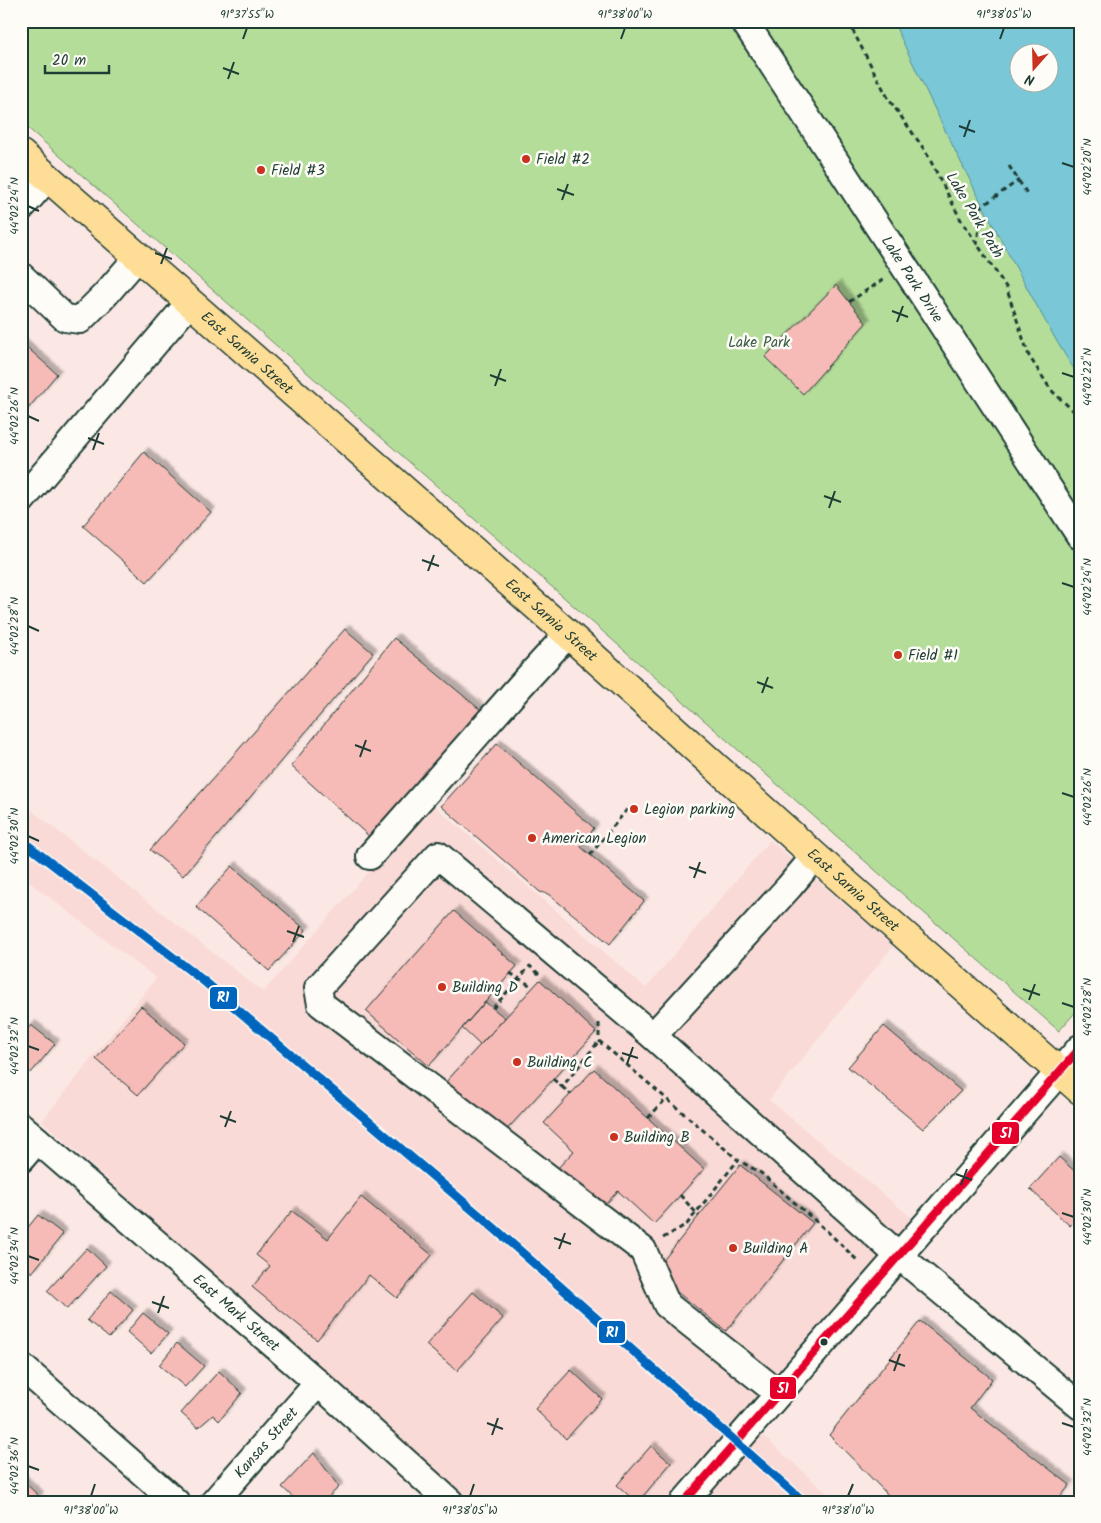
<svg xmlns="http://www.w3.org/2000/svg" width="1101" height="1523" viewBox="0 0 1101 1523" font-family="Kalam,sans-serif">
  <style>
    .built { fill: #fadad6 }
    .green { fill: #b5dd9a; stroke: #6a8d67; fill-rule: evenodd }
    .water { fill: #79c7d7; stroke: #559096; fill-rule: evenodd }
    .building { fill: #f6bab7; stroke: #1f3d34; filter: url(#shadow) }
    .lines { fill: none; stroke-linecap: round; stroke-linejoin: round }
    .minor-casing { stroke: #1f3d34; stroke-width: 30 }
    .major-casing { stroke: #1f3d34; stroke-width: 31 }
    .path { stroke: #1f3d34; stroke-width: 3; stroke-dasharray: 5 4; stroke-linecap: butt }
    .minor { stroke: #fdfcf7; stroke-width: 26 }
    .major { stroke: #fedd96; stroke-width: 28 }
    .bus-1-casing { stroke: #fdfcf7; stroke-width: 11 }
    .bus-1 { stroke: #e4002b; stroke-width: 8 }
    .rail-1-casing { stroke: #fdfcf7; stroke-width: 12 }
    .rail-1 { stroke: #0065bd; stroke-width: 9 }
    .ticks { fill: none; stroke: #1f3d34; stroke-width: 2 }
    .poi-dot { fill: #c8321e; stroke: #fdfcf7; stroke-width: 2 }
    .bus-dot { fill: #1f3d34; stroke: #fdfcf7; stroke-width: 2 }
    .labels { text-anchor: middle; stroke-width: 5; stroke-linejoin: round; paint-order: stroke }
    .poi-label { font-size: 15px; fill: #1f3d34; stroke: #fdfcf7; text-anchor: start }
    .street-label { font-size: 15px; fill: #1f3d34; stroke: #fdfcf7 }
    .park-label { font-size: 15px; fill: #3d5d48; stroke: #fdfcf7 }
    .line-badge { stroke: #fdfcf7; stroke-width: 2 }
    .badge-label { font-size: 14px; text-anchor: middle; font-weight: bold; fill: #fff }
    .neatline { fill: none; stroke: #1f3d34; stroke-width: 2 }
    .ticks-label { font-size: 12px; text-anchor: middle; fill: #1f3d34 }
  </style>
  <defs>
    <filter id="shadow"><feDropShadow dx="4.5" dy="-4.5" stdDeviation="1" flood-color="#0004"/></filter>
  </defs>
  <rect width="100%" height="100%" fill="#fbe8e4"/>
  <filter id="ink" filterUnits="userSpaceOnUse"><feTurbulence type="fractalNoise" baseFrequency=".02" numOctaves="2"/><feDisplacementMap in="SourceGraphic" scale="10" xChannelSelector="R" yChannelSelector="G"/><feConvolveMatrix kernelMatrix="1 2 1 2 8 2 1 2 1" color-interpolation-filters="sRGB"/></filter>
  <g filter="url(#ink)">
    <!-- built -->
    <path class="built" d="M21,802L263,992L430,802L646,988L770,840L893,946L769,1100L912,1218L743,1418L837,1502H469L42,1121L156,978L21,876Z"/>
    <!-- green -->
    <path class="green" d="M21,21H1080V1007L1059,1031L21,122ZM1018,52H1048V82H1018Z"/>
    <!-- water -->
    <path class="water" d="M893,21H1080V378C1060,349 1043,317 1026,286C978,200 935,111 893,21ZM1018,52H1048V82H1018Z"/>
    <!-- building -->
    <path class="building" d="M836,285L866,323L803,394L765,357Z
      M21,342L57,374L21,417Z
      M144,452L211,512L147,582L83,526Z
      M345,629L373,653L183,876L150,850Z
      M394,638L483,712L372,839L291,766Z
      M497,744L594,828L581,847L644,901L610,944L548,894L540,892L441,806Z
      M232,866L306,930L269,971L196,907Z
      M454,911L517,966L429,1066L366,1011Z
      M540,980L596,1032L501,1136L444,1084Z
      M485,1002L505,1018L480,1045L462,1028Z
      M141,1006L184,1043L138,1095L96,1059Z
      M31,1025L55,1044L31,1073L21,1065V1037Z
      M884,1026L961,1091L923,1129L848,1067Z
      M594,1069L704,1169L654,1224L618,1191L601,1209L557,1169L574,1151L544,1123Z
      M1059,1157L1080,1176V1216L1070,1226L1030,1189Z
      M740,1165L813,1223L726,1331L653,1273Z
      M361,1197L432,1255L397,1298L369,1275L317,1340L252,1287L270,1266L256,1255L292,1211L328,1239Z
      M38,1215L63,1234L32,1273L21,1264V1236Z
      M87,1248L106,1266L67,1309L47,1291Z
      M111,1291L133,1310L109,1338L87,1320Z
      M473,1292L503,1318L457,1371L426,1345Z
      M143,1313L168,1334L151,1353L127,1332Z
      M920,1321L992,1379L970,1408L1070,1485L1056,1502H895L829,1435Z
      M177,1343L204,1366L185,1387L159,1365Z
      M571,1370L602,1399L566,1439L535,1409Z
      M219,1371L242,1393L219,1421L213,1415L198,1428L181,1413Z
      M651,1446L671,1463L638,1502H636L617,1485Z
      M314,1453L339,1487L323,1502H298L282,1487Z
      M21,1479L39,1496L35,1502H21Z"/>
    <g class="lines">
      <defs>
        <g id="minor">
          <path id="s1" d="M744,21L1080,536"/>
          <path d="M21,208L48,177"/>
          <path d="M21,276L65,318L80,320L105,295L138,257"/>
          <path d="M21,501L190,302"/>
          <path d="M370,856L521,685L568,634"/>
          <path d="M653,1036L789,887L815,856"/>
          <path id="s2" d="M21,1126L318,1383L450,1502"/>
          <path d="M21,1159L37,1140"/>
          <path d="M21,1366L176,1502"/>
          <path d="M778,1393L667,1305L643,1250L321,1004L318,988L438,855L653,1036L898,1255L1080,1406"/>
          <path id="s3" d="M214,1502L318,1383"/>
          <path d="M684,1502L1080,1048"/>
        </g>
        <g id="major">
          <path id="s4" d="M21,154L568,634L815,856L1080,1090"/>
        </g>
      </defs>
      <!-- minor casing -->
      <use href="#minor" class="minor-casing"/>
      <!-- major casing -->
      <use href="#major" class="major-casing"/>
      <!-- path -->
      <path class="path" d="M850,21L854,33L888,98L926,152L961,220L1006,287L1029,356L1051,390L1080,417
        M1009,166L1028,195
        M977,245L981,207L1019,180
        M849,302L884,279
        M590,855L629,807
        M510,973L533,987
        M493,1008L530,966L540,975
        M599,1023V1041L738,1160L761,1173L828,1232L858,1261
        M553,1079L562,1087L599,1041
        M562,1087L571,1094
        M648,1118L666,1099
        M680,1195L699,1216
        M663,1238L687,1224L738,1160"/>
      <!-- minor -->
      <use href="#minor" class="minor"/>
      <!-- major -->
      <use href="#major" class="major"/>
      <defs>
        <path id="bus-1" d="M684,1502L1080,1048"/>
      </defs>
      <!-- bus-1 casing -->
      <use href="#bus-1" class="bus-1-casing"/>
      <!-- bus-1 -->
      <use href="#bus-1" class="bus-1"/>
      <defs>
        <path id="rail-1" d="M21,840L205,982L494,1228L804,1502"/>
      </defs>
      <!-- rail-1 casing -->
      <use href="#rail-1" class="rail-1-casing"/>
      <!-- rail-1 -->
      <use href="#rail-1" class="rail-1"/>
    </g>
  </g>
  <!-- ticks -->
  <path class="ticks" d="M243,39L247,28M621,39L625,28M1000,39L1004,28M223,68L239,74M228,79L234,62M959,126L975,132M964,137L970,120M1062,163L1074,167M557,189L574,195M562,200L568,184M28,206L39,211M155,253L172,259M161,264L167,248M892,311L908,317M897,322L903,306M1062,373L1074,377M490,375L506,381M495,386L501,369M28,416L39,421M88,438L104,444M93,450L99,433M824,496L841,502M829,508L835,491M422,560L439,566M428,571L434,555M1062,583L1074,587M28,626L39,631M757,682L773,688M762,693L768,677M355,745L371,751M360,757L366,740M1062,793L1074,797M28,836L39,841M689,867L706,873M694,878L700,862M287,931L304,937M293,942L299,926M1023,989L1040,995M1029,1000L1035,984M1062,1003L1074,1007M28,1046L39,1050M622,1053L638,1058M627,1064L633,1047M220,1116L236,1122M225,1127L231,1111M956,1174L972,1180M961,1185L967,1169M1062,1213L1074,1217M554,1238L571,1244M559,1249L565,1233M28,1256L39,1260M152,1302L169,1308M158,1313L164,1296M889,1360L905,1366M894,1371L900,1354M487,1423L503,1429M1062,1423L1074,1427M492,1435L498,1418M28,1466L39,1470M91,1496L95,1484M470,1496L474,1484M848,1496L853,1484"/>
  <!-- markers -->
  <g class="poi-dot">
    <circle cx="526" cy="159" r="5"/>
    <circle cx="261" cy="170" r="5"/>
    <circle cx="898" cy="655" r="5"/>
    <circle cx="634" cy="809" r="5"/>
    <circle cx="532" cy="838" r="5"/>
    <circle cx="442" cy="987" r="5"/>
    <circle cx="517" cy="1062" r="5"/>
    <circle cx="614" cy="1137" r="5"/>
    <circle cx="733" cy="1248" r="5"/>
  </g>
  <circle class="bus-dot" cx="824" cy="1342" r="4.5"/>
  <g class="labels">
    <!-- poi labels -->
    <g class="poi-label">
      <text x="536" y="164">Field #2</text>
      <text x="271" y="175">Field #3</text>
      <text x="908" y="660">Field #1</text>
      <text x="644" y="814">Legion parking</text>
      <text x="542" y="843">American Legion</text>
      <text x="452" y="992">Building D</text>
      <text x="527" y="1067">Building C</text>
      <text x="624" y="1142">Building B</text>
      <text x="743" y="1253">Building A</text>
    </g>
    <!-- street labels -->
    <g class="street-label">
      <text transform="translate(975 215) rotate(59)" y="5">Lake Park Path</text>
      <text dy="5" stroke="none"><textPath href="#s1" startOffset="308">Lake Park Drive</textPath></text>
      <text dy="5" stroke="none"><textPath href="#s4" startOffset="301">East Sarnia Street</textPath></text>
      <text dy="5" stroke="none"><textPath href="#s4" startOffset="706">East Sarnia Street</textPath></text>
      <text dy="5" stroke="none"><textPath href="#s4" startOffset="1111">East Sarnia Street</textPath></text>
      <text dy="5" stroke="none"><textPath href="#s2" startOffset="285">East Mark Street</textPath></text>
      <text dy="5" stroke="none"><textPath href="#s3" startOffset="79">Kansas Street</textPath></text>
    </g>
    <!-- park labels -->
    <g class="park-label">
      <text x="759" y="347">Lake Park</text>
    </g>
  </g>
  <g class="line-badge">
    <rect x="209" y="986" width="29" height="24" rx="5" fill="#0065bd"/>
    <rect x="991" y="1121" width="29" height="24" rx="5" fill="#e4002b"/>
    <rect x="598" y="1320" width="28" height="24" rx="5" fill="#0065bd"/>
    <rect x="769" y="1376" width="28" height="24" rx="5" fill="#e4002b"/>
  </g>
  <g class="badge-label">
    <text x="223" y="1002">R1</text>
    <text x="1006" y="1138">51</text>
    <text x="612" y="1337">R1</text>
    <text x="783" y="1393">51</text>
  </g>
  <!-- margin -->
  <rect width="1101" height="1523" fill="none" stroke="#fdfcf7" stroke-width="55"/>
  <!-- north arrow -->
  <g transform="translate(1034 68) rotate(200)"><circle r="24" fill="#fdfcf7" stroke="#a4b0a9"/>
  <path d="M0-4L9 19L0 12L-9 19Z" fill="#c8321e"/>
  <text y="-8" font-size="14" font-weight="bold" text-anchor="middle" fill="#1f3d34">N</text>
  </g>
  <!-- scale -->
  <path d="M45 65v8h64v-8" fill="none" stroke="#1f3d34" stroke-width="2.5"/>
  <text x="52" y="65" font-size="15" fill="#1f3d34" stroke="#fdfcf7" stroke-width="4" paint-order="stroke">20 m</text>
  <rect x="28" y="28" width="1046" height="1468" class="neatline"/>
  <g class="ticks-label">
    <text x="247" y="18">91°37'55"W</text>
    <text x="625" y="18">91°38'00"W</text>
    <text x="1004" y="18">91°38'05"W</text>
    <text transform="translate(1087 167) rotate(-90)" y="4">44°02'20"N</text>
    <text transform="translate(14 206) rotate(-90)" y="4">44°02'24"N</text>
    <text transform="translate(1087 377) rotate(-90)" y="4">44°02'22"N</text>
    <text transform="translate(14 416) rotate(-90)" y="4">44°02'26"N</text>
    <text transform="translate(1087 587) rotate(-90)" y="4">44°02'24"N</text>
    <text transform="translate(14 626) rotate(-90)" y="4">44°02'28"N</text>
    <text transform="translate(1087 797) rotate(-90)" y="4">44°02'26"N</text>
    <text transform="translate(14 836) rotate(-90)" y="4">44°02'30"N</text>
    <text transform="translate(1087 1007) rotate(-90)" y="4">44°02'28"N</text>
    <text transform="translate(14 1046) rotate(-90)" y="4">44°02'32"N</text>
    <text transform="translate(1087 1217) rotate(-90)" y="4">44°02'30"N</text>
    <text transform="translate(14 1256) rotate(-90)" y="4">44°02'34"N</text>
    <text transform="translate(1087 1427) rotate(-90)" y="4">44°02'32"N</text>
    <text transform="translate(14 1466) rotate(-90)" y="4">44°02'36"N</text>
    <text x="91" y="1514">91°38'00"W</text>
    <text x="470" y="1514">91°38'05"W</text>
    <text x="848" y="1514">91°38'10"W</text>
  </g>
</svg>
